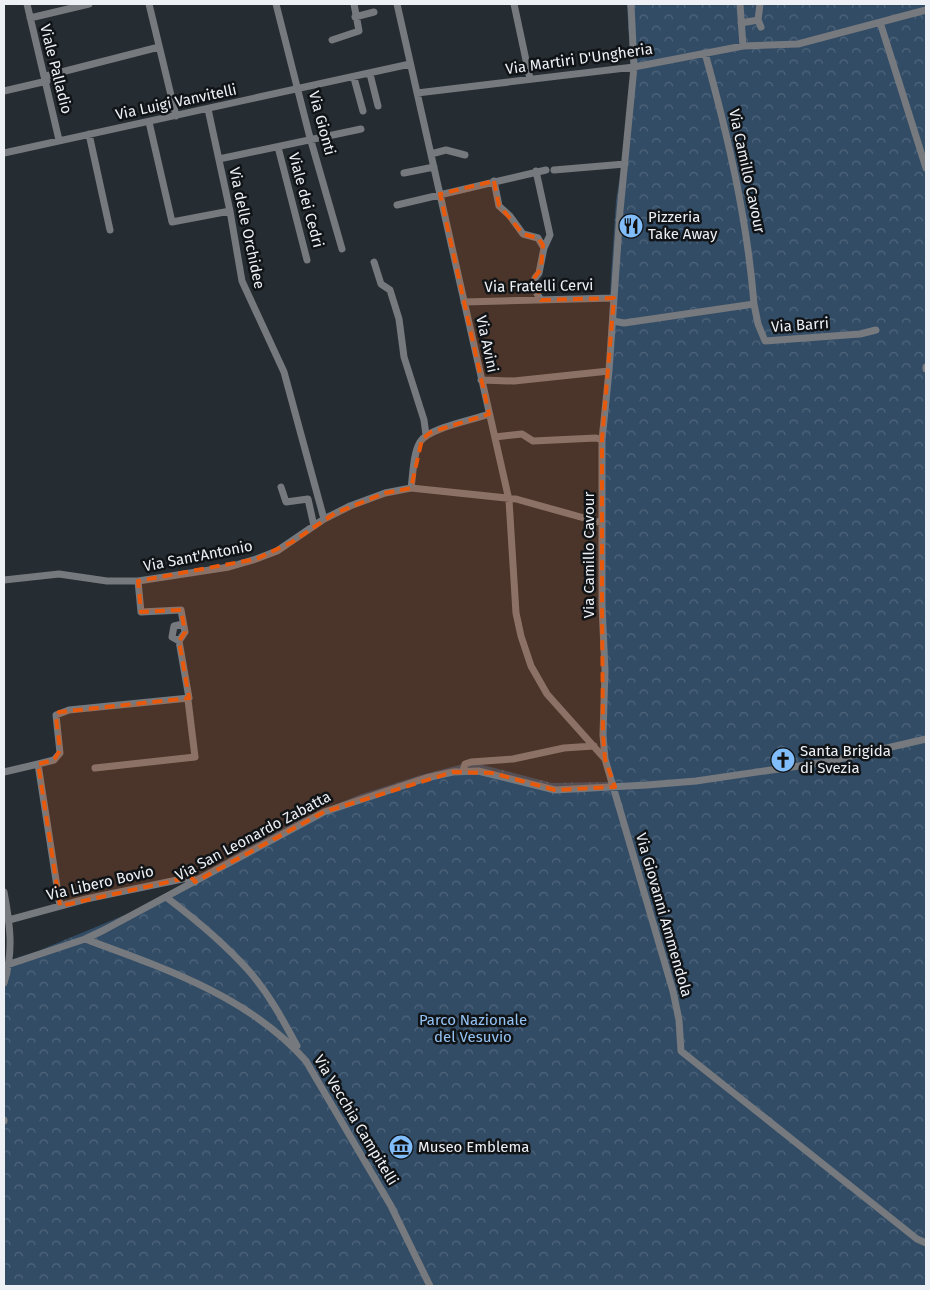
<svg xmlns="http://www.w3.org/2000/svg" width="930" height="1290" viewBox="0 0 930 1290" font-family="'Fira Sans',sans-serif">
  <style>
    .park { fill: url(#park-crowns) }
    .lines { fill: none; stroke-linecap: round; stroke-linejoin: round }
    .minor { stroke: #76797d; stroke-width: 7 }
    .marked { fill: #e8590c; fill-opacity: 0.2; stroke: #e8590c; stroke-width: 4; stroke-dasharray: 10 6; stroke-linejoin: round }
    .labels { text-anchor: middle; stroke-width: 5; stroke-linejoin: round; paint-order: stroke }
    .street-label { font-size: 15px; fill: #edf1f6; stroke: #111417 }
    .poi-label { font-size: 15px; fill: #edf1f6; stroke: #111417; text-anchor: start }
    .park-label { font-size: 15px; fill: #94c3f4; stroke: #111417 }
  </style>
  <defs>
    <pattern id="park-crowns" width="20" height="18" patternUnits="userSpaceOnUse" patternTransform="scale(1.25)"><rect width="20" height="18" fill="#324c66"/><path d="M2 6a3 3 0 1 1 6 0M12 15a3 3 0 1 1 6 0" fill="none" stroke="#50667c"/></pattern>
  </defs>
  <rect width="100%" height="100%" fill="#252c32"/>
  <!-- park -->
  <path class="park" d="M627,4H926V1286H4V962L38,951L132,912L294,822L359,795L421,775L471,762L552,783L608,782L601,741L603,701L599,576L611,275L616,201L626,138L631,71Z"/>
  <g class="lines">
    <!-- minor -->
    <path class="minor" d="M27,4L59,140
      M149,4L176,116
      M276,4L309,134L342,249
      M397,4L509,500L516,613L521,636L531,666L547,694L605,759
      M514,4L530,79
      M631,4L634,67L620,211L609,371L602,440V605L605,671L603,735L605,759L673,991L679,1020L681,1051L917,1239L926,1243
      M740,4L743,46
      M355,17L374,12
      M30,18L89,4
      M758,20L761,27
      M880,22L926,168
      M741,23L758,20L760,4
      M332,40L359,31L354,4
      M370,74L378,106
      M46,76L159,47
      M354,78L363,111
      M4,91L47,81
      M417,93L634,67L743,46L798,44L926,10
      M208,109L230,211L242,281L284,372L324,519
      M149,122L172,222L230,211
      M89,134L110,230
      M278,147L307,260
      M4,153L410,64
      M431,154L446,150L465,155
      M219,159L361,129
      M554,170L625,164
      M536,171L550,235L544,248L539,273L535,278L536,292L541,300
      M404,173L434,167
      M494,181L499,206L510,216L523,234L538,238L544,248
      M397,205L546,170
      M374,262L381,284L390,290L399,319L404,357L424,420L426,435
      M464,302L614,298
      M754,304L758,324L765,341L860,334L876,330
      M613,321L624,323L754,304C747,218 728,136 705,53
      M926,367V369
      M481,380L514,381L609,371
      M495,437L522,434L533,441L596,438L602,440
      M281,487L286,502L308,499L314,526
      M411,488C413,475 413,454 420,442C428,428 473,420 489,414
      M4,580L59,574L107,581H138L229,567L256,559L277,551L324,519L350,506L385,493L411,488L516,499L602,523
      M138,581L141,612L181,610L185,632L179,641
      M95,768L195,757L188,700
      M463,771L465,764L471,762L513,759L564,748L594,746
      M4,772L38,764
      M4,892C10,924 14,951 4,983
      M166,897C195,919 225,944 249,971C269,994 283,1020 297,1046
      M60,906L38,764L54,760L60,753L56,715L69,710L189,698L179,641L172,637L174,626L183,624
      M9,920L86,899L187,878L193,879L195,882
      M85,939C164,968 250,997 306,1061L391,1206L430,1286
      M4,966L85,939L104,930L324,812L426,778L453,772L478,771L555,790L647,785L696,781L826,762L926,739
      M4,1120V1121"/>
  </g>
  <!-- marked area -->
  <path class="marked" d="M494,181L499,205L523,234L538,238L543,245L541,269L535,277L541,300L614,298L602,440V605L603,735L605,759L615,787L555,790L492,773L453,772L324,812L195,882L191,877L60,906L38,764L54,760L60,750L56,718L59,712L189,698L179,641L185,632L181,610L141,612L138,581L256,559L292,542L335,513L385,493L411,488L422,439L431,432L489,414L440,194Z"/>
  <!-- icons -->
  <defs>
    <symbol id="restaurant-disc" viewBox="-11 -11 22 22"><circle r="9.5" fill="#80bdfa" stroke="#111417"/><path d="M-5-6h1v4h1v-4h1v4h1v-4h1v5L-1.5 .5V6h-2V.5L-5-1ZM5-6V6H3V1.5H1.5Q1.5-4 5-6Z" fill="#111"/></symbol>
    <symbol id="church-disc" viewBox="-11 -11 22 22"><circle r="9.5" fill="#80bdfa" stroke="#111417"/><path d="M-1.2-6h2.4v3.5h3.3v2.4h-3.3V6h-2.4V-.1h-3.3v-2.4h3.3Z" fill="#111"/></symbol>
    <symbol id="museum-disc" viewBox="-11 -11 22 22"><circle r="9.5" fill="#80bdfa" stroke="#111417"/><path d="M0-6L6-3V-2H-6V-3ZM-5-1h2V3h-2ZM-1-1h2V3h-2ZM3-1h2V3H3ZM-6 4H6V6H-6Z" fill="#111"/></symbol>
  </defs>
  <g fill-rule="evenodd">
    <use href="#restaurant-disc" x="617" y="212" width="28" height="28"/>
    <use href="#church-disc" x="769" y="746" width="28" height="28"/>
    <use href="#museum-disc" x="387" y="1133" width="28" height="28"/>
  </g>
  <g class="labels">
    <!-- street labels -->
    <g class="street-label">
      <text transform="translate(579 59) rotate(-8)" y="5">Via Martiri D'Ungheria</text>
      <text transform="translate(56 69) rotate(76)" y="5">Viale Palladio</text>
      <text transform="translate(176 102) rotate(-12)" y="5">Via Luigi Vanvitelli</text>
      <text transform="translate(322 123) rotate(75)" y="5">Via Gionti</text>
      <text transform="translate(747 171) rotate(78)" y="5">Via Camillo Cavour</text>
      <text transform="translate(306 200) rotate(75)" y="5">Viale dei Cedri</text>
      <text transform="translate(247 228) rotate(78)" y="5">Via delle Orchidee</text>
      <text transform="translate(539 286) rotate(-1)" y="5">Via Fratelli Cervi</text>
      <text transform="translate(800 325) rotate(-4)" y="5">Via Barri</text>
      <text transform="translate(487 344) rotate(78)" y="5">Via Avini</text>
      <text transform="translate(589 555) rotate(-90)" y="5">Via Camillo Cavour</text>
      <text transform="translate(198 556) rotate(-11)" y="5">Via Sant'Antonio</text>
      <text transform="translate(253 836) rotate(-28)" y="5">Via San Leonardo Zabatta</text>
      <text transform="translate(100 883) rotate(-13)" y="5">Via Libero Bovio</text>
      <text transform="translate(664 915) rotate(74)" y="5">Via Giovanni Ammendola</text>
      <text transform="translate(356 1120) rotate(59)" y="5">Via Vecchia Campitelli</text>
    </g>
    <!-- poi labels -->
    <g class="poi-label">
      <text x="648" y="222">Pizzeria<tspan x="648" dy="17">Take Away</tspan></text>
      <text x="800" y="756">Santa Brigida<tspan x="800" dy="17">di Svezia</tspan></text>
      <text x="418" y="1152">Museo Emblema</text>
    </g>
    <!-- park labels -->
    <g class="park-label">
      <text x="473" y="1025">Parco Nazionale<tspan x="473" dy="17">del Vesuvio</tspan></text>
    </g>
  </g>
  <!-- border -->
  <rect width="930" height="1290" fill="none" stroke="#edf1f6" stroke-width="10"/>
</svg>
